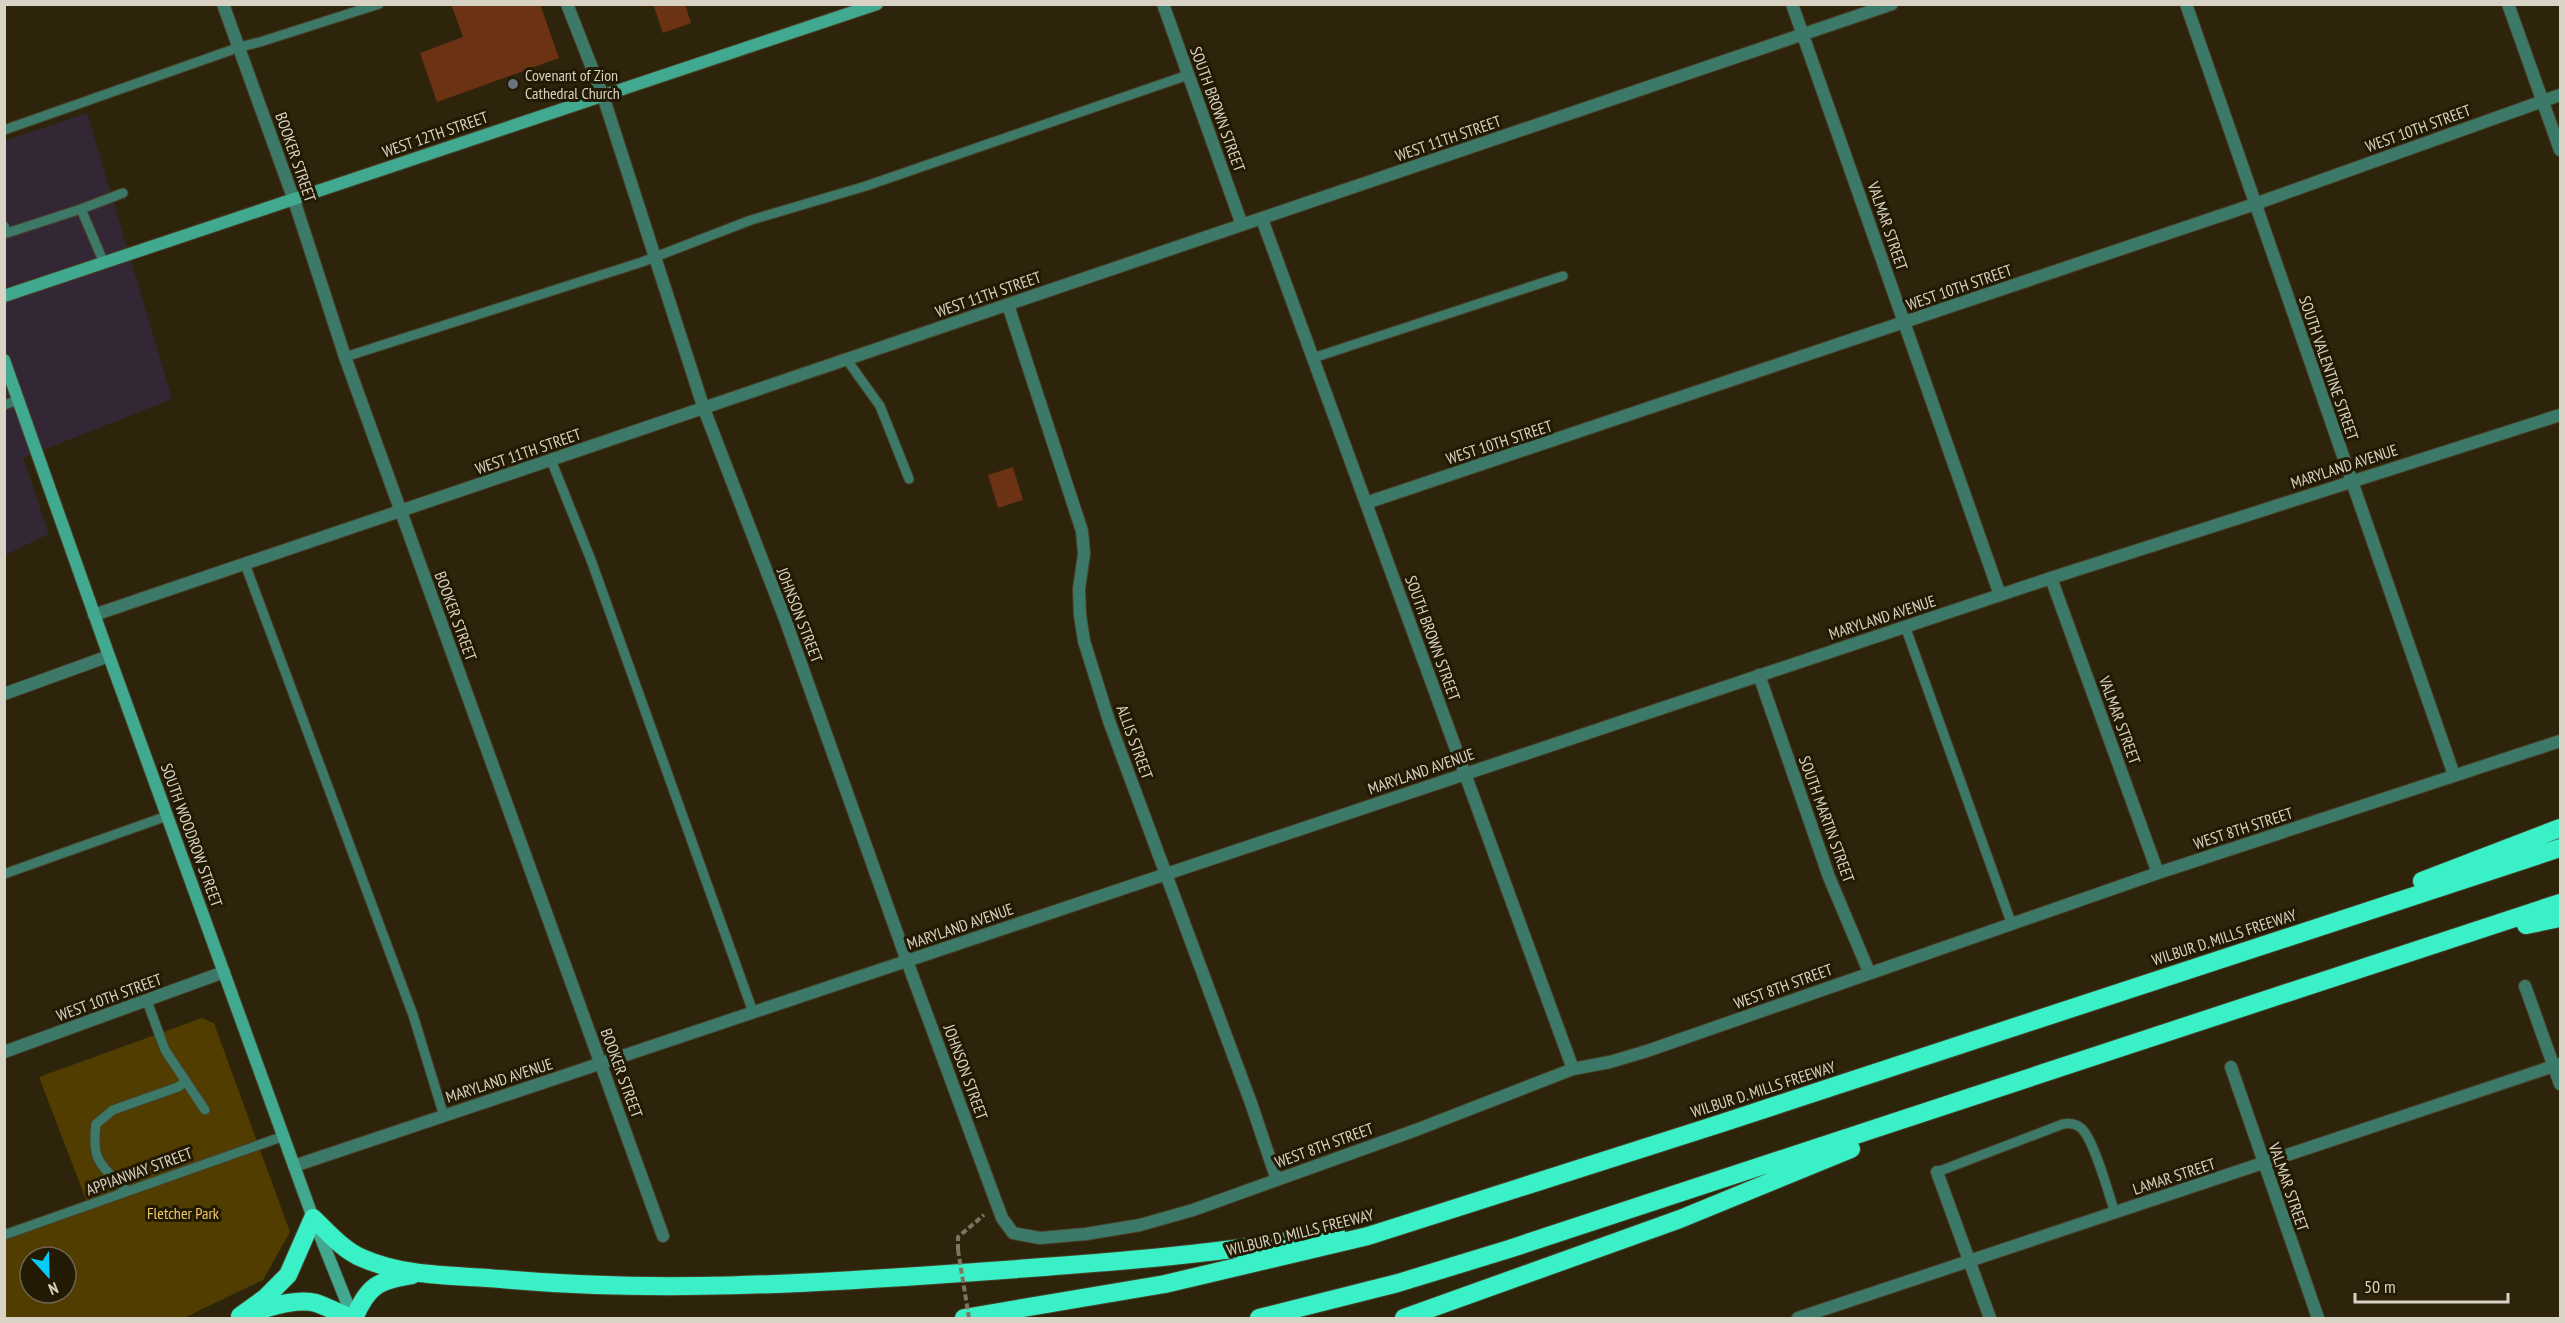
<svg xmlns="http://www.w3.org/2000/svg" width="2565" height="1323" viewBox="0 0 2565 1323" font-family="'PT Sans Narrow',sans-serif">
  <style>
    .commercial { fill: #342735 }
    .green { fill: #513d00; fill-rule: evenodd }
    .building { fill: #6c3214 }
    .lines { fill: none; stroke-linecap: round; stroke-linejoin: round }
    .service-casing { stroke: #494029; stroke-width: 11 }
    .minor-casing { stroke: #494029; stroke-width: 14 }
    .secondary-casing { stroke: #494029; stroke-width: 14 }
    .motorway-casing { stroke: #494029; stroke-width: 20 }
    .path { stroke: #7d7562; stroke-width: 4; stroke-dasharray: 6 3; stroke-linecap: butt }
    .service { stroke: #3d7968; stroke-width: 9 }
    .minor { stroke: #3d7968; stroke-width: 12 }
    .secondary { stroke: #41a98f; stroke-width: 12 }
    .motorway { stroke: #3af0c7; stroke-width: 18 }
    .path-bridge { stroke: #7d7562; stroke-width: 4; stroke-dasharray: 6 3; stroke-linecap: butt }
    .worship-dot { fill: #6b7280; stroke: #231a03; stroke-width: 2 }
    .labels { text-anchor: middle; stroke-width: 6; stroke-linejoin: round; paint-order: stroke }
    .poi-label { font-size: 16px; fill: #d9d3c5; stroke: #231a03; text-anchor: start }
    .street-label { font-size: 16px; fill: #d9d3c5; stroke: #231a03 }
    .park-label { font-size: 16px; fill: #edc868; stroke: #231a03 }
  </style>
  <rect width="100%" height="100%" fill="#2d240b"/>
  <!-- commercial -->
  <path class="commercial" d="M87,113L172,399L23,458L49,534L5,555V141Z"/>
  <!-- green -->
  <path class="green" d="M202,1018L214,1023L290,1232L263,1280L184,1318H5V1236L88,1205L39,1077ZM30,1257H66V1293H30Z"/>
  <!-- building -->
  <path class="building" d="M451,4H540L559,58L437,102L420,53L463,37Z
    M653,4H685L691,23L663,33Z
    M1013,467L1023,500L998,508L988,475Z"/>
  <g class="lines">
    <defs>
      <path id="service" d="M4,130L240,47L260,42L379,4
        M81,209L123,193
        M4,226L7,233L81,209L104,263
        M345,357L642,262L751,220L866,186L1188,75
        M1313,358L1563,276
        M847,360L880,406L909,479
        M4,405L19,400
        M551,460L591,560L753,1012
        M245,564L413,1015L444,1116
        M1905,626L2012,925
        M4,874L167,816
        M147,1001L165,1050L205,1110
        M1937,1172L2063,1124C2069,1123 2076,1124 2081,1128C2094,1139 2109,1195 2115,1213
        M127,1191C102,1165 91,1163 96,1124L113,1110L178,1087L185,1082
        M4,1235L284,1136"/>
      <path id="minor" d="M223,4L294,200L345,357L663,1236
        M567,4L603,96L704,409L785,619L907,961L1002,1218L1013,1233L1040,1238L1086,1234L1140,1225L1193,1210L1416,1130L1573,1069L1610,1062L1647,1051L2158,873L2560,741
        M1163,4L1242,225
        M1792,4L2000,595
        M2186,4L2454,775
        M2508,4L2560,150
        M1262,219L1573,1069
        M1008,305L1082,531L1084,554L1079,589L1080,615L1084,641L1109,721L1251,1103L1277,1180
        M1366,503L2255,204L2560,95
        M2051,578L2158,873
        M94,615L1892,4
        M1759,675L1829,877L1869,972
        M4,694L109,656
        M2525,986L2560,1084
        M4,1052L224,972
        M2231,1067L2318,1318
        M294,1166L2051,578L2560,415
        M1937,1172L1990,1318
        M1798,1318L2560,1064"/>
      <path id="secondary" d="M4,296L877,4
        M4,360L109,656L313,1218L353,1318"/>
      <path id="motorway" d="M2422,881L2560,828
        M2526,925L2560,918
        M253,1312C271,1307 297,1298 316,1303C328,1307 340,1314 352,1318
        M240,1316L265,1298L288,1275L313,1218C328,1232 343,1250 362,1258C405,1277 454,1275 501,1279C654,1293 808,1284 961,1273C1087,1264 1212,1256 1336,1233
        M354,1318C368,1286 378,1280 412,1275
        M964,1318L1165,1284L1368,1236L1719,1124L2560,848
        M1259,1318L1398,1283L1509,1249L2560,903
        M1404,1318L1680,1219L1851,1149"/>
    </defs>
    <!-- service casing -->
    <use href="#service" class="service-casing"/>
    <!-- minor casing -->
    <use href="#minor" class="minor-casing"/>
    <!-- secondary casing -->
    <use href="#secondary" class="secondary-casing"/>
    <!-- motorway casing -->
    <use href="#motorway" class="motorway-casing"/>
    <!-- path -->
    <path class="path" d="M958,1250V1237L984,1215"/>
    <!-- service -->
    <use href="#service" class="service"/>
    <!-- minor -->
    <use href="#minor" class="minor"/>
    <!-- secondary -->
    <use href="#secondary" class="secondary"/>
    <!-- motorway -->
    <use href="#motorway" class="motorway"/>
    <!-- path-bridge -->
    <path class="path-bridge" d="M958,1250L969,1318"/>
  </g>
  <!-- markers -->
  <circle class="worship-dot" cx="513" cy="84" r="6"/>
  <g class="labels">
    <!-- poi labels -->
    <g class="poi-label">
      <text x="525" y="81">Covenant of Zion<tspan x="525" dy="18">Cathedral Church</tspan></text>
    </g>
    <!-- street labels -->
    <g class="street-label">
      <text transform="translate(1218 109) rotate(70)" y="6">SOUTH BROWN STREET</text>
      <text transform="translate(2418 128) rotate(-20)" y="6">WEST 10TH STREET</text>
      <text transform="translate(435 134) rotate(-19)" y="6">WEST 12TH STREET</text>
      <text transform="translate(1448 138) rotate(-19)" y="6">WEST 11TH STREET</text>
      <text transform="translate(296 157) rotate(71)" y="6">BOOKER STREET</text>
      <text transform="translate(1888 226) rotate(71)" y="6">VALMAR STREET</text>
      <text transform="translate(1959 287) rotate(-19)" y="6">WEST 10TH STREET</text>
      <text transform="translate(988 294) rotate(-19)" y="6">WEST 11TH STREET</text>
      <text transform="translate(2329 368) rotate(71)" y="6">SOUTH VALENTINE STREET</text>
      <text transform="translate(1499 442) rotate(-18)" y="6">WEST 10TH STREET</text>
      <text transform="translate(528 451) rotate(-19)" y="6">WEST 11TH STREET</text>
      <text transform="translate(2344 466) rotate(-18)" y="6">MARYLAND AVENUE</text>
      <text transform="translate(800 615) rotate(69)" y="6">JOHNSON STREET</text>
      <text transform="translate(456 616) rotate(70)" y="6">BOOKER STREET</text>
      <text transform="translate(1882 617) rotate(-18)" y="6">MARYLAND AVENUE</text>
      <text transform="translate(1433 638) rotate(70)" y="6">SOUTH BROWN STREET</text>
      <text transform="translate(2120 720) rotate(70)" y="6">VALMAR STREET</text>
      <text transform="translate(1135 742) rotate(70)" y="6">ALLIS STREET</text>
      <text transform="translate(1421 771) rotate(-19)" y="6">MARYLAND AVENUE</text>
      <text transform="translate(1827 819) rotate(70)" y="6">SOUTH MARTIN STREET</text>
      <text transform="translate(2243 828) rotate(-18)" y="6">WEST 8TH STREET</text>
      <text transform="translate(192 835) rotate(70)" y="6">SOUTH WOODROW STREET</text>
      <text transform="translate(960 926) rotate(-19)" y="6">MARYLAND AVENUE</text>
      <text transform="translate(2224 937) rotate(-18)" y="6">WILBUR D. MILLS FREEWAY</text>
      <text transform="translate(1783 986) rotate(-20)" y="6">WEST 8TH STREET</text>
      <text transform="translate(109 997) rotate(-20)" y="6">WEST 10TH STREET</text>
      <text transform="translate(966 1072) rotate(70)" y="6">JOHNSON STREET</text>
      <text transform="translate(622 1073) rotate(70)" y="6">BOOKER STREET</text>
      <text transform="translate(499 1080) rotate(-18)" y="6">MARYLAND AVENUE</text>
      <text transform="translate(1763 1089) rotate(-18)" y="6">WILBUR D. MILLS FREEWAY</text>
      <text transform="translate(1324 1145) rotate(-20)" y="6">WEST 8TH STREET</text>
      <text transform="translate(139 1171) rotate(-20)" y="6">APPIANWAY STREET</text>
      <text transform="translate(2174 1176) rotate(-18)" y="6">LAMAR STREET</text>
      <text transform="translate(2289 1187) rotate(71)" y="6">VALMAR STREET</text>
      <text transform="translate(1300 1232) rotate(-14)" y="6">WILBUR D. MILLS FREEWAY</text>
    </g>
    <!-- park labels -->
    <g class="park-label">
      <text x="183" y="1219">Fletcher Park</text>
    </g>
  </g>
  <!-- border -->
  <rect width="2565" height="1323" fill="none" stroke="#d9d3c5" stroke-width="12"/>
  <!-- north arrow -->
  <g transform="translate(48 1275) rotate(158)"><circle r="28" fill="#231a03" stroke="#6c6451" stroke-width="1.5"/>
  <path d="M0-4.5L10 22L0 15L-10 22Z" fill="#06cbf9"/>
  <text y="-9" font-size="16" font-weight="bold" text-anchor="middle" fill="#d9d3c5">N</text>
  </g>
  <!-- scale -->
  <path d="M2355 1293v9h153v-9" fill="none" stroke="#d9d3c5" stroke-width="3"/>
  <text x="2364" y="1293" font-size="18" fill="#d9d3c5" stroke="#231a03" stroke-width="4.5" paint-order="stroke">50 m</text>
</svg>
